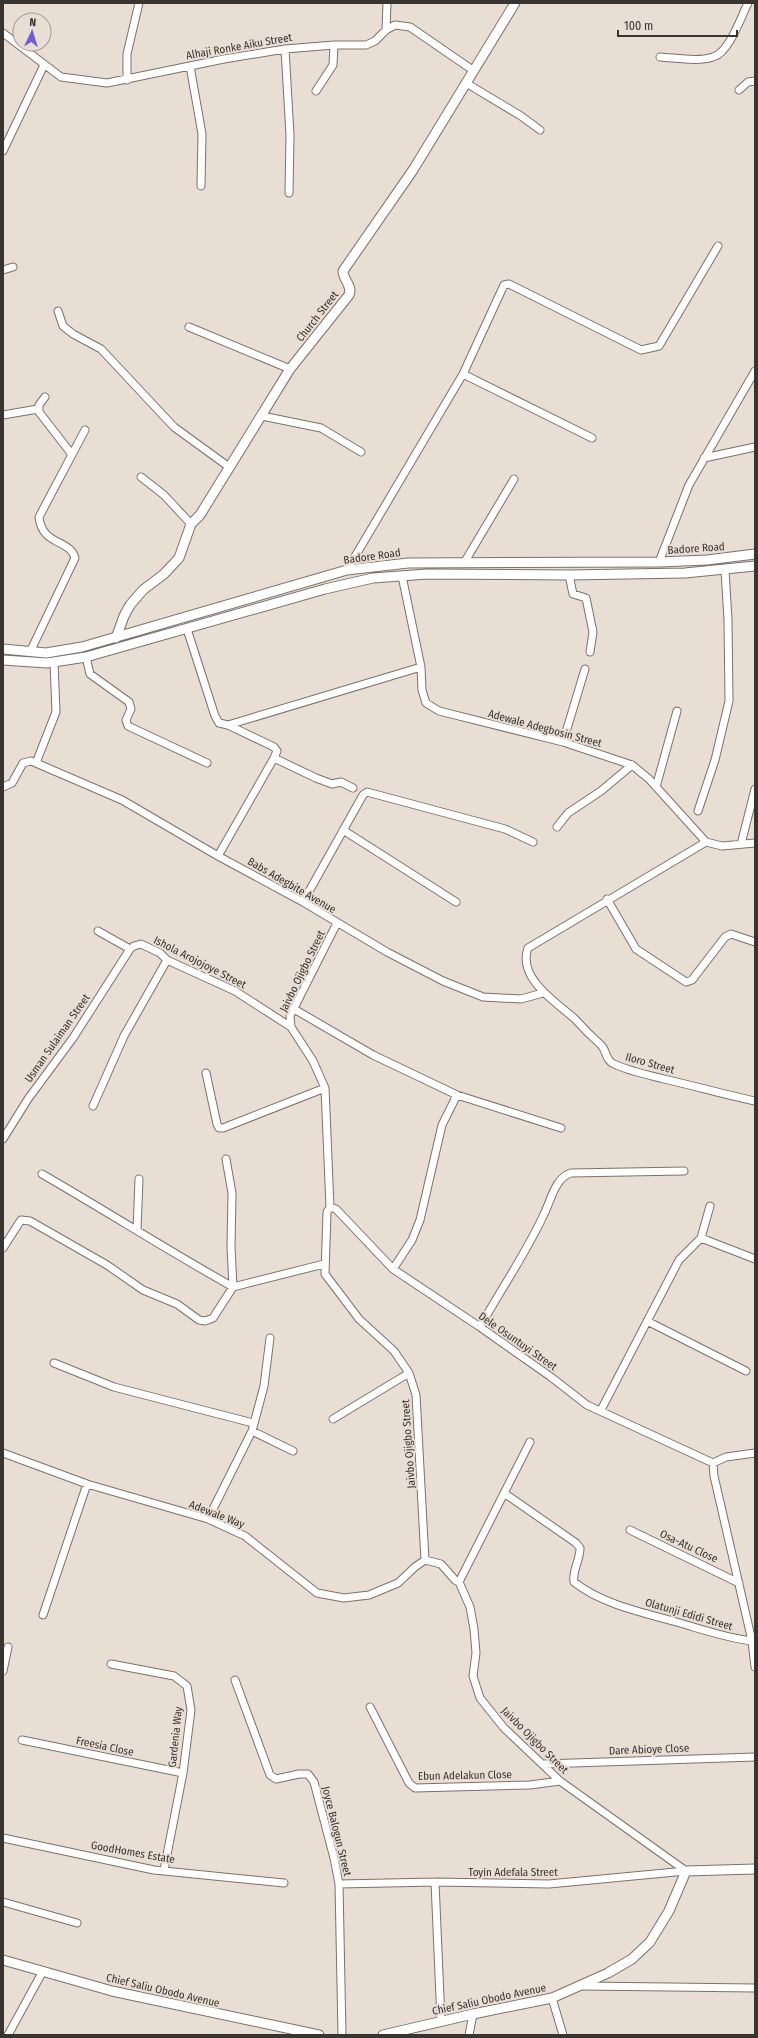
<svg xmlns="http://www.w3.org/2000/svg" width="758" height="2038" viewBox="0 0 758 2038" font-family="'Fira Sans Condensed',sans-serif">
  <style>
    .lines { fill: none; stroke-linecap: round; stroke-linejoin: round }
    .street-casing { stroke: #7c7269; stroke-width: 9 }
    .secondary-casing { stroke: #7c7269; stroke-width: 11 }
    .street { stroke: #fff; stroke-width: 7 }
    .secondary { stroke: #fff; stroke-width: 9 }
    .labels { text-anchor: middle; stroke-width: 4; stroke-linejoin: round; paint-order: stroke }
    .street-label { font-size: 11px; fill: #383430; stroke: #e9ded4 }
  </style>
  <rect width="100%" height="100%" fill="#e9ded4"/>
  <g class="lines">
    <defs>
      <path id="street" d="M386,30L387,3
        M3,33L61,77L107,83L224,59L285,49L334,45H366L375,41L386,30L395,25L410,27L474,71
        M285,49L290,135L289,193
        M660,57C677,58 698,62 713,57C729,53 741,17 748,3
        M190,66L202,134L201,186
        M127,80V54L139,3
        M466,83L521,116L540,130
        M739,90L748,82L755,81
        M316,91L333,65L334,45
        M3,151L44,65
        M3,270L13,267
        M58,311L63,326L73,334L101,349L174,427L229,467
        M189,327L290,369
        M463,374L592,438
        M45,397L39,405V412L70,452L71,455
        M3,415L38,409
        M262,416L321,428L361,452
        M704,458L755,447
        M141,477L164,495L191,524
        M659,562L689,485L755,371
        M464,563L514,479
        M347,570L463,374L504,285L509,284L641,350L659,346L718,246
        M569,575L573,594L586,598L593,632L590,652
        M402,576L421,667L422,690L426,703L439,711L563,742L632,765L649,779L706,842L722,846L755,843
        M187,629L215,716L219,723L228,725L274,747L277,751L274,758L218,856
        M30,652L75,558C70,539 42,546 39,517L85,430
        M86,657L90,674L129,702L131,709L126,720L128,726L207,763
        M228,725L421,667
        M563,742L585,669
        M274,758L316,778L332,784L341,782L353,788
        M36,763L122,800L218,856L303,902L387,952L443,981L483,997L521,999L543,993
        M3,787L12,783L23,763L31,761L36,763L56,712L54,663
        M656,787L677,711
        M698,811L715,760L729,701L728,620L725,570
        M557,827L568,813L601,791L632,765
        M343,830L456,902
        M706,842L528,948C517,978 556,1002 575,1019C583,1028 592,1037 601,1045C607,1051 605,1060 614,1064C629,1071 648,1075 664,1079C694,1086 724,1094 755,1101
        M741,844L755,789
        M607,899L636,949L686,982L692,980L725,937L731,934L755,942
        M303,902L363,795L367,792L505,829L533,842
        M337,923L290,1016L291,1027L313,1061L325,1088L330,1207L327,1212L325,1274L359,1319L394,1351L409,1373L416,1395L425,1560
        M98,931L130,949L134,946L141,944L160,953L167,960L235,991L291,1027
        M294,1009L373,1055L457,1095L561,1128
        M206,1073L217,1124L219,1128H223L325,1088
        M93,1106L124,1036L167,960
        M3,1139L28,1099L73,1038L130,949
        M42,1174C106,1211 169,1251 233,1287L324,1264
        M330,1207L336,1209L393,1269L480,1327L551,1377L587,1405L713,1463
        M137,1230L139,1179
        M701,1238L755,1259
        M3,1248L21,1220L30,1221L107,1265L143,1290L177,1304L199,1320L205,1321L213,1318L233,1287L231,1247L232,1193L226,1159
        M393,1269L412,1240L420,1220L442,1125L457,1095
        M647,1321L746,1371
        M480,1327C501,1289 527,1252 545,1212C551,1199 556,1177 571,1173L684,1171
        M54,1363L114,1387L253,1423
        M601,1410L679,1260L701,1238L710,1206
        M333,1419L409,1373
        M252,1431L293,1451
        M3,1453L87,1484L208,1519L245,1536L317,1593L344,1598L369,1595L398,1583L415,1567L425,1560
        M713,1463L726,1457L755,1453
        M504,1493L576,1543L580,1548C580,1561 572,1570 574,1582C603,1605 645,1613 680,1623C704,1630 727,1638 752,1641L714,1476L713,1463
        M208,1519L252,1431L264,1386L270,1338
        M630,1530L739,1583
        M425,1560L441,1564L455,1580L459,1582L470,1607L474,1629L476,1653L473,1676L480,1698L504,1728L560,1781L686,1871
        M459,1582L530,1442
        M43,1615L87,1484
        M755,1640L752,1641L755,1667
        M111,1664L174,1676L187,1686L191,1710L183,1773L164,1870
        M3,1671L8,1647
        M235,1680L270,1775L276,1779L299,1774H308L314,1782L334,1858L339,1884L342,2035
        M370,1707L409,1783L415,1788L530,1785L560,1781
        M22,1740L183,1773
        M543,1764L755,1757
        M3,1838L154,1870L284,1883
        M435,1882L441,2021
        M339,1884L435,1882L549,1884L686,1871
        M3,1902L77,1923
        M581,1986L755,1988
        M552,1998L563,2035
        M8,2035L43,1971
        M469,2035L473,2014"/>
      <path id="secondary" d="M116,638L124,616L130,605L143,590L164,574L179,558L191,524L200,515L290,369L349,295C353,286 343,280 343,271L413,170L515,3
        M3,649L46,653L82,647L347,570L408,563L659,562L707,560L755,554
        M3,660L47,663L86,657L325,589L373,578L427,574L569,575L685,573L755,566
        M3,1960L112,1991L319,2035
        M383,2035L473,2014L552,1998L608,1973L632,1959L650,1942L669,1911L686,1871L755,1869"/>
    </defs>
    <!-- street casing -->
    <use href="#street" class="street-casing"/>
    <!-- secondary casing -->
    <use href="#secondary" class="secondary-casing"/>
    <!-- street -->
    <use href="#street" class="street"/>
    <!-- secondary -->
    <use href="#secondary" class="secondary"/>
  </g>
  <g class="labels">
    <!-- street labels -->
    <g class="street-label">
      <text transform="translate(239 46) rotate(-10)" y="4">Alhaji Ronke Aiku Street</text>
      <text transform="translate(317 316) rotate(-52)" y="4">Church Street</text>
      <text transform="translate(696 548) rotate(-4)" y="4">Badore Road</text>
      <text transform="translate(372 556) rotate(-8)" y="4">Badore Road</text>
      <text transform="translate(545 728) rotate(15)" y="4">Adewale Adegbosin Street</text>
      <text transform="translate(292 885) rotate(30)" y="4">Babs Adegbite Avenue</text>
      <text transform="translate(200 962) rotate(27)" y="4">Ishola Arojojoye Street</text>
      <text transform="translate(302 971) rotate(-64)" y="4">Jaivbo Ojigbo Street</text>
      <text transform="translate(57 1038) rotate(-55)" y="4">Usman Sulaiman Street</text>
      <text transform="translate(650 1063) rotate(16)" y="4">Iloro Street</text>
      <text transform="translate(518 1341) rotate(35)" y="4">Dele Osuntuyi Street</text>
      <text transform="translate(408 1444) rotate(-94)" y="4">Jaivbo Ojigbo Street</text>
      <text transform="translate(217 1514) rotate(21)" y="4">Adewale Way</text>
      <text transform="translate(689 1546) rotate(25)" y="4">Osa-Atu Close</text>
      <text transform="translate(689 1614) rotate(16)" y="4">Olatunji Edidi Street</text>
      <text transform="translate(175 1737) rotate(-84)" y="4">Gardenia Way</text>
      <text transform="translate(535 1740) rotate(45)" y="4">Jaivbo Ojigbo Street</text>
      <text transform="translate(105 1746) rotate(12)" y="4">Freesia Close</text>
      <text transform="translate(649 1749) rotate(-2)" y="4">Dare Abioye Close</text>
      <text transform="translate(465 1775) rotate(-1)" y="4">Ebun Adelakun Close</text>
      <text transform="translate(337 1831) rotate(76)" y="4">Joyce Balogun Street</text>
      <text transform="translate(133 1852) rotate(10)" y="4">GoodHomes Estate</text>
      <text x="513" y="1876">Toyin Adefala Street</text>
      <text transform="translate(163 1990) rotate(13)" y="4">Chief Saliu Obodo Avenue</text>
      <text transform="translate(489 1999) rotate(-12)" y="4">Chief Saliu Obodo Avenue</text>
    </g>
  </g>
  <!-- border -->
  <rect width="758" height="2038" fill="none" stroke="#383430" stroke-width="8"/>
  <!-- north arrow -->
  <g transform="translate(32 32) rotate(4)"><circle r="19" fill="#e9ded4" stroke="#a29a92"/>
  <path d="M0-3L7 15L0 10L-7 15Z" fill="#6e5fd9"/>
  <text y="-6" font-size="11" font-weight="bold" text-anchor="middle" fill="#383430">N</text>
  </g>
  <!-- scale -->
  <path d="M618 30v6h119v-6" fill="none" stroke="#383430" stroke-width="2"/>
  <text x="624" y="30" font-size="12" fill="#383430" stroke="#e9ded4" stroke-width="3" paint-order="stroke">100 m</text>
</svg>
